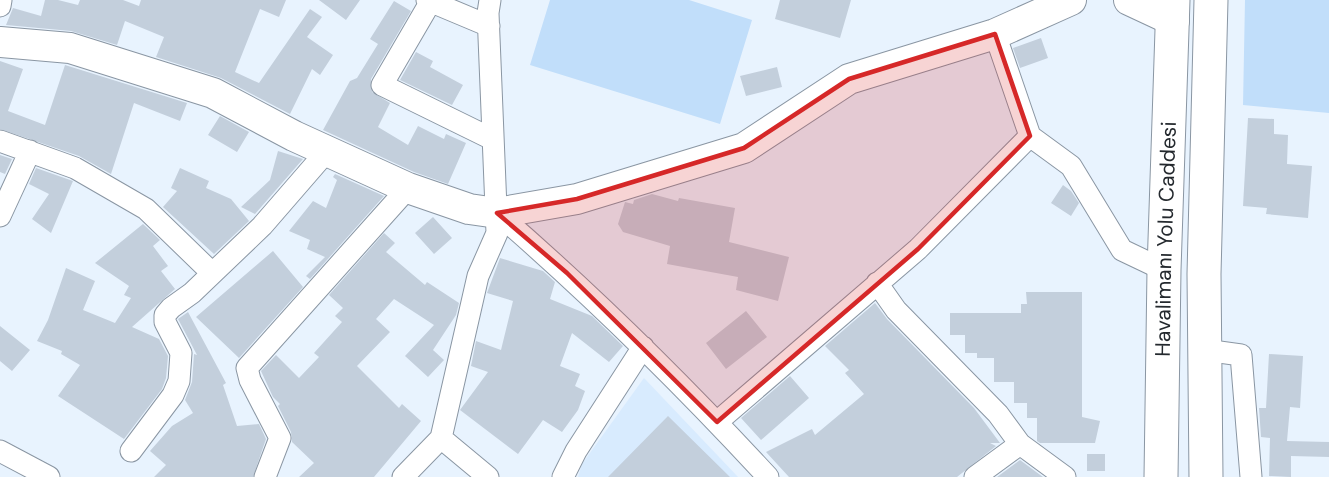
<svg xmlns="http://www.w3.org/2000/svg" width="1329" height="477" viewBox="0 0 1329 477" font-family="'DM Sans',sans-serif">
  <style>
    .built { fill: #d8ebfe }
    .green { fill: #c1defa }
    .building { fill: #c3cfdc }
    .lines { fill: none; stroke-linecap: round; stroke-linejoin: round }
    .street-casing { stroke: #8a96a3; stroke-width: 23 }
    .secondary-casing { stroke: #8a96a3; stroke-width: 32 }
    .highway-casing { stroke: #8a96a3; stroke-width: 35 }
    .street { stroke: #fff; stroke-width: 21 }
    .secondary { stroke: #fff; stroke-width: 30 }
    .highway { stroke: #fff; stroke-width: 33 }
    .marked { fill: #d62828; fill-opacity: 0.2; stroke: #d62828; stroke-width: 4.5; stroke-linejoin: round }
    .labels { text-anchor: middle; stroke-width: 6; stroke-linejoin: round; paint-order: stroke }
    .street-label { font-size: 21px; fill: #24292e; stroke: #fff }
  </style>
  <rect width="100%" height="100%" fill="#e8f3fe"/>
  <!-- built -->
  <path class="built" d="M644,378L738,477H578L582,464Z"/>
  <!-- green -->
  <path class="green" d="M550,0H689L752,20L720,124L530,65Z
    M1245,0H1329V113L1243,105Z"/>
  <!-- building -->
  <path class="building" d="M45,0H58L78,5L80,0H123L139,6L141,0H286L279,17L260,9L235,72L259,83L310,9L322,17L307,37L333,55L320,75L312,69L290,114L221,78L156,57L164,37L125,21L117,45L71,31L6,25L13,8L41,16Z
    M319,0H360L346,20Z
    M780,0H851L840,38L775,19Z
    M394,1L411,11L371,79L372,92L390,103L378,127L408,145L418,126L444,139L446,134L466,143L448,184L414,172L323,130L350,81L357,78L378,44L370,39Z
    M1041,38L1048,58L1020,68L1013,48Z
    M416,52L433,61L430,67L463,85L452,105L400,80Z
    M0,61L23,69L8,111L45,125L65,65L187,103L180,121L134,103L111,174L79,156L0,129Z
    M777,67L782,87L746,96L740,76Z
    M220,116L249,132L237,152L208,135Z
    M1248,118L1274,119V134L1288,135L1287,164L1312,166L1308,218L1266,214L1267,208L1243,206Z
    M278,151L303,159L255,214L241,207L270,180Z
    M0,155L12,159L5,174L0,172Z
    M36,168L73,181L51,233L32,219L49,194L29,184Z
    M180,168L209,181L206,188L231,199L249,221L214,254L163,207L177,191L171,188Z
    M335,174L384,196L310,279L306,276L325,257L307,249L310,240L289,231L313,201L326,208L337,180L333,177Z
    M1063,185L1071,191L1079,203L1071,216L1051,203Z
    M652,194L678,201L679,198L735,208L729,242L789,257L778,301L736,290L738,277L667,264L670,246L623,232L618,224L625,202L633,204L634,200Z
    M433,217L452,238L434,254L415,233Z
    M143,224L160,240L153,246L168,266L161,271L175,289L132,327L159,339L168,356L166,378L162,389L124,439L58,396L80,365L61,354L62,351L37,341L48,320L66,268L95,281L83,310L115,323L131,298L124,295L129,286L95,263Z
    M384,233L395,243L386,252L425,285L427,282L459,303L456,315L433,350L444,360L428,377L405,356L434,325L394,299L376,319L390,332L357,366L399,408L402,404L421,421L374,477H299L314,463L292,442L291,432L278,406L280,404L273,397L261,371L276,355L299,378L319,357L314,353L342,322L335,316L343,308L329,295Z
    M273,251L303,287L239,358L196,317Z
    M500,258L543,271L555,282L550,299L592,316L623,346L609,362L572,333L560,366L580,374L575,386L585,391L578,410L562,432L543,420L518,454L460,410L488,372L471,366L476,341L501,350L513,301L487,293Z
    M1026,292H1082V417L1100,421L1095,443H1040L1037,441V418H1027V403H1014V382H994V358H977V353H965V335H950V313H1021V304H1027Z
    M875,303L887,319L974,408L1000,443H990L996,446L957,477H789L766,452L812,429L815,435L864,394L845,373L849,370L825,346Z
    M746,311L767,337L726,369L706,343Z
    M188,312L226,383L223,385L237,426L259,424L266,439L253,477H154L166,465L150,451L172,426L193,413L185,400L192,382L194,354L197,355L178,319Z
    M0,326L30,350L12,371L0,361Z
    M1269,354L1303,356L1300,408L1290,407L1287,441L1329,442V457L1291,456V477L1269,476L1270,438L1261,437L1259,408H1266Z
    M790,376L809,398L761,440L741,418Z
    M668,416L730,477H608Z
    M1087,454H1105V471H1087Z
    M1020,460L1043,477H997Z"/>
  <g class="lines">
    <defs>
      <path id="street" d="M427,0L489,26
        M431,1L382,85L492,139
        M0,6L1,0
        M995,34L1030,136L1071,166L1122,250L1164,270
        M0,141L75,168L146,209L212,273
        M497,213C593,296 682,384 768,477
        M0,216L30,151
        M877,283L896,310L998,414L1020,444L1065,477
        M1205,350L1241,355L1251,477
        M717,422L918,249L1030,136
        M441,438L488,477
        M0,451L49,477
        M131,451L173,395L179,381L181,353L165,322V315L171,308L192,293L262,226L327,151
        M265,477L280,438L250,380L247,368L408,188
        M403,477L441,438L478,276L497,233L488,13L490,0
        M563,477L576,451L643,347
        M975,477L1020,444"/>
      <path id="secondary" d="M1129,0L1174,21
        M0,42L70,48L213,93L294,136L408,188L469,209L497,213L577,199L744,148L849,79L995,34L1071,0"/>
      <g id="highway">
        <path id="s1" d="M1161,477L1164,270L1173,0"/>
        <path d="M1206,477L1204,274L1211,0"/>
      </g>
    </defs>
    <!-- street casing -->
    <use href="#street" class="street-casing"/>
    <!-- secondary casing -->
    <use href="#secondary" class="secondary-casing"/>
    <!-- highway casing -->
    <use href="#highway" class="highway-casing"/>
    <!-- street -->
    <use href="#street" class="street"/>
    <!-- secondary -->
    <use href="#secondary" class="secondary"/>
    <!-- highway -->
    <use href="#highway" class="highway"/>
  </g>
  <!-- marked area -->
  <path class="marked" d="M995,34L1030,136L918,249L717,422L567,273L497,213L577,199L744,148L849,79Z"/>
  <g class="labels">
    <!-- street labels -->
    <g class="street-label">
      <text dy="7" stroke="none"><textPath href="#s1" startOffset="238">Havalimanı Yolu Caddesi</textPath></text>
    </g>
  </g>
</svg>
